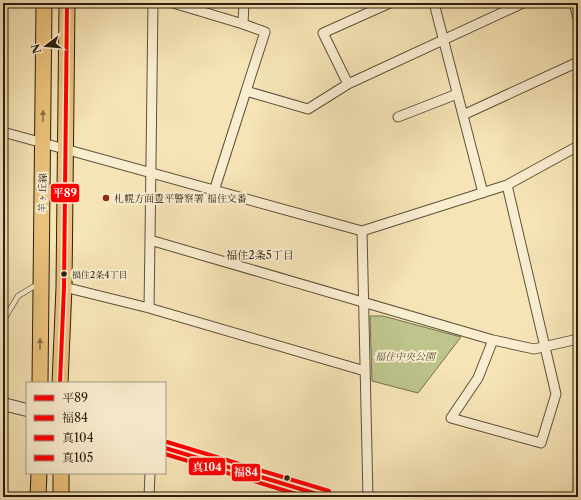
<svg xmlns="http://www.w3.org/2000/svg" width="581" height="500" viewBox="0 0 581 500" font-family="'Libre Caslon Text','Noto Serif JP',serif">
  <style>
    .green { fill: #bec48c; stroke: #74714e }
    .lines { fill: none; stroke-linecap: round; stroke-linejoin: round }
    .stream { stroke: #6f7e71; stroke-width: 3.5 }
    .service-casing { stroke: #5e503a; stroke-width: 6 }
    .minor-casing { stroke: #5e503a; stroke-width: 11 }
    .tertiary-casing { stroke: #5e503a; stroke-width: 14 }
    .primary-casing { stroke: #2b1e10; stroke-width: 17 }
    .service { stroke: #f9edd0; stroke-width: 4.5 }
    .minor { stroke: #f9edd0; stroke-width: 9 }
    .tertiary { stroke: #f9edd0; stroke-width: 12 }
    .primary { stroke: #ebc27b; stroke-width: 15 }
    .bus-1-casing { stroke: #f9edd0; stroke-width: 7 }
    .bus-2-casing { stroke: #f9edd0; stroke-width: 7 }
    .bus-3-casing { stroke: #f9edd0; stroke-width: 7 }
    .bus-4-casing { stroke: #f9edd0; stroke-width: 7 }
    .bus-1 { stroke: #f00; stroke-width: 4 }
    .bus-2 { stroke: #f00; stroke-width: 4 }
    .bus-3 { stroke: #f00; stroke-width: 4 }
    .bus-4 { stroke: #f00; stroke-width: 4 }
    .oneway { fill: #8b7046 }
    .poi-dot { fill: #8f2418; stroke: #f9edd0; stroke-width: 1.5 }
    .bus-dot { fill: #2b1e10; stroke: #f9edd0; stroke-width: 1.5 }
    .labels { text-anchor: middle; stroke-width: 4; stroke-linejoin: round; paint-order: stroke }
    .bus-label { font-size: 9px; fill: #2b1e10; stroke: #f9edd0; text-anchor: start }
    .street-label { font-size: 10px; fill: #2b1e10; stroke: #f9edd0 }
    .poi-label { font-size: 10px; fill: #2b1e10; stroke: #f9edd0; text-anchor: start }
    .park-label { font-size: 10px; font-style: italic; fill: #575035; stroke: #f9edd0 }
    .neighbourhood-label { font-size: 11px; fill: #2b1e10; stroke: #f9edd0 }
    .line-badge { stroke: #f9edd0; stroke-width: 1.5 }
    .badge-label { font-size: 11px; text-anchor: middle; font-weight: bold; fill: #fff }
  </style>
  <rect width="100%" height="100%" fill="#f6e4b6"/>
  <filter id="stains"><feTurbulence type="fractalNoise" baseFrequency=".005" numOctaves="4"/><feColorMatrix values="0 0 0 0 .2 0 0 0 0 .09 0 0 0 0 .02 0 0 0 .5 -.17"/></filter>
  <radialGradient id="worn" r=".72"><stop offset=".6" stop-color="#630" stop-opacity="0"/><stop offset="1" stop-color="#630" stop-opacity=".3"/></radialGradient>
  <!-- green -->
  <path class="green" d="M370,316H383L461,337L418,393L372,381Z"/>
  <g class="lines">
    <!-- stream -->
    <path class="stream" d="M223,3L228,5L253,4L256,3"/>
    <defs>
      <path id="service" d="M3,321L18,296L38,284"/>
      <path id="minor" d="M153,3L150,240L493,340L534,349L578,339
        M173,3L243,24L244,3
        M434,3L483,193
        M574,3L578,18
        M243,24L265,32L246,91L308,109L348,84L523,3
        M348,84L323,33L390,3
        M463,115L578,62
        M398,117L457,94
        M3,132L362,231L507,185L578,146
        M214,191L246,91
        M362,231L368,497
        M64,287L149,308L365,371
        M149,308L150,240
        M493,340L478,378L451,418L541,443L556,394L507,185
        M149,497L150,473"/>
      <path id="tertiary" d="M3,404L27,410
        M165,448L327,497"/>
      <path id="primary" d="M40,383L44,3
        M60,383L64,287L67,3
        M38,497L39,473
        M61,497V473"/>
    </defs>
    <!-- service casing -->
    <use href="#service" class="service-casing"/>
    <!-- minor casing -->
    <use href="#minor" class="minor-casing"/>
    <!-- tertiary casing -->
    <use href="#tertiary" class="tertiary-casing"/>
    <!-- primary casing -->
    <use href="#primary" class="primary-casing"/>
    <!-- service -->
    <use href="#service" class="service"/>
    <!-- minor -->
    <use href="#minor" class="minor"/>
    <!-- tertiary -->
    <use href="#tertiary" class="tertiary"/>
    <!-- primary -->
    <use href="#primary" class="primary"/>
    <defs>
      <path id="bus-1" d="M60,383L64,287L67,3"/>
      <path id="bus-2" d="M165,448L327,497"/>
      <path id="bus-3" d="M165,454L306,497"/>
      <path id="bus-4" d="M167,442L329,491"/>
    </defs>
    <!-- bus-1 casing -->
    <use href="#bus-1" class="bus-1-casing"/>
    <!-- bus-2 casing -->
    <use href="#bus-2" class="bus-2-casing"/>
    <!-- bus-3 casing -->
    <use href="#bus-3" class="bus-3-casing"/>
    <!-- bus-4 casing -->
    <use href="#bus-4" class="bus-4-casing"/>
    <!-- bus-1 -->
    <use href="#bus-1" class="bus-1"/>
    <!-- bus-2 -->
    <use href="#bus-2" class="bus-2"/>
    <!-- bus-3 -->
    <use href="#bus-3" class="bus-3"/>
    <!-- bus-4 -->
    <use href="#bus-4" class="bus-4"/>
  </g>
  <!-- one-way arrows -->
  <defs><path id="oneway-solid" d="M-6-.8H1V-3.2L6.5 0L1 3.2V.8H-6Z"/></defs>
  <g class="oneway">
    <use href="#oneway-solid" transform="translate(43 116) rotate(-89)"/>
    <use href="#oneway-solid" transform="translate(40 344) rotate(-90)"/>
  </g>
  <!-- markers -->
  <circle class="poi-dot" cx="106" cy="198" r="4"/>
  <g class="bus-dot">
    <circle cx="64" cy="274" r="3.5"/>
    <circle cx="287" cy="478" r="3.5"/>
  </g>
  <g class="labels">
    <!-- bus labels -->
    <g class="bus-label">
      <text x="72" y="278">福住2条4丁目</text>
    </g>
    <!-- street labels -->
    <g class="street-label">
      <text transform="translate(42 193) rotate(-89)" y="4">羊ヶ丘線</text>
    </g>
    <!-- poi labels -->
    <g class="poi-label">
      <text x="114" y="202">札幌方面豊平警察署 福住交番</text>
    </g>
    <!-- park labels -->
    <g class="park-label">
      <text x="405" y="360">福住中央公園</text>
    </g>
    <!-- neighbourhood labels -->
    <g class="neighbourhood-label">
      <text x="260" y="259">福住2条5丁目</text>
    </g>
  </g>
  <g class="line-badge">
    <rect x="50" y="183" width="30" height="20" rx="4" fill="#f00"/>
    <rect x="188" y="457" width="38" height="19" rx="4" fill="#f00"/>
    <rect x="231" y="463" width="30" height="19" rx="4" fill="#f00"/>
  </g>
  <g class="badge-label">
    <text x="65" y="197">平89</text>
    <text x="207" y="471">真104</text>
    <text x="246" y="476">福84</text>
  </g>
  <!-- margin -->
  <rect width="581" height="500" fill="none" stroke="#f6e4b6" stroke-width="16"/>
  <rect x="4" y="4" width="573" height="492" fill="none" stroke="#2b1e10" stroke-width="2"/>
  <rect x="8" y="8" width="565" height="484" fill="none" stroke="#2b1e10"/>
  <!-- legend -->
  <rect x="26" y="382" width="140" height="92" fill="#f9edd0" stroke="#a79a83"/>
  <rect x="34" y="395" width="20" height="6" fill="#ff0000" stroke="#a79a83"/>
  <text x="62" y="402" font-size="12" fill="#2b1e10">平89</text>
  <rect x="34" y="415" width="20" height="6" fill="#ff0000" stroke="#a79a83"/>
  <text x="62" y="422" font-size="12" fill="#2b1e10">福84</text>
  <rect x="34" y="435" width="20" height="6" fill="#ff0000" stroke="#a79a83"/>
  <text x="62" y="442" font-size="12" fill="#2b1e10">真104</text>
  <rect x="34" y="455" width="20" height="6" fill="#ff0000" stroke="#a79a83"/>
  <text x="62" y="462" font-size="12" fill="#2b1e10">真105</text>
  <!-- north arrow -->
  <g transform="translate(46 46) rotate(254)" stroke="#f9edd0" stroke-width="3" paint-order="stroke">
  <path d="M0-3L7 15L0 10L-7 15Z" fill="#2b1e10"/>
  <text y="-6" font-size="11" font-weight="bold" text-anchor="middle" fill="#2b1e10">N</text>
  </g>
  <rect width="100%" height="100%" filter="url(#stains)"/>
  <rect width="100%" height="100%" fill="url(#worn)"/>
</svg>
